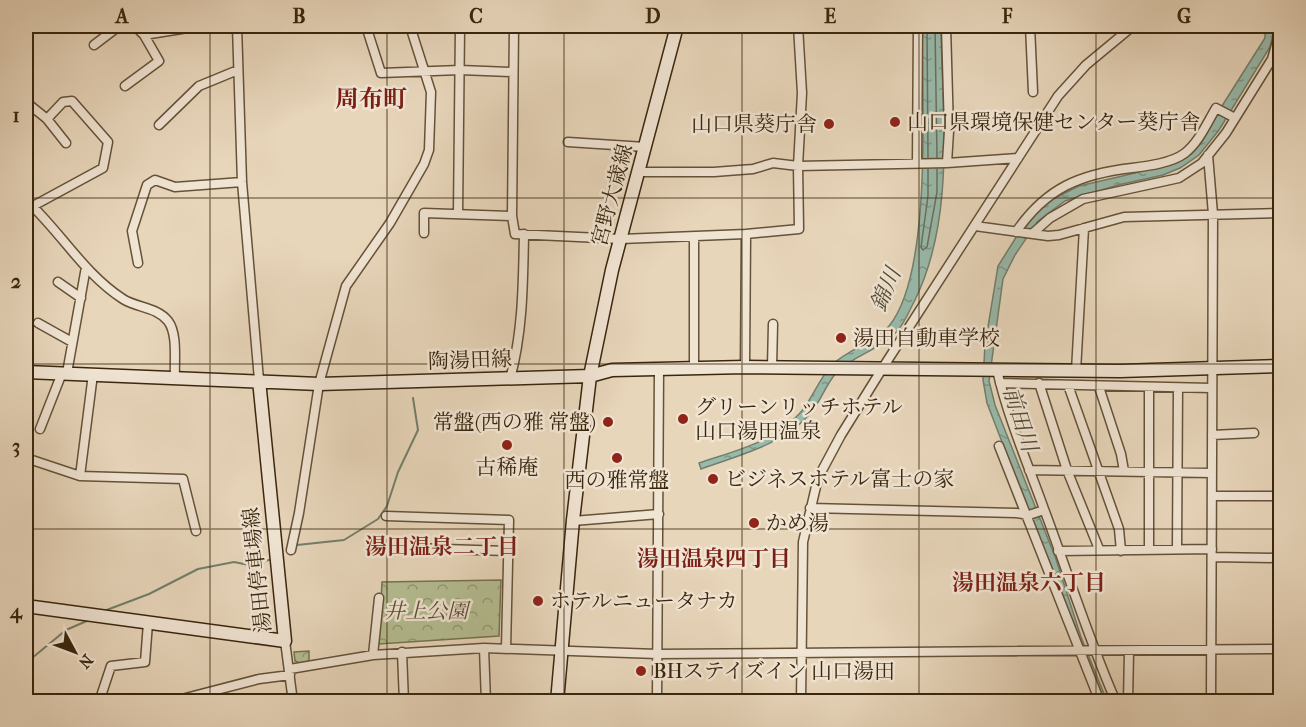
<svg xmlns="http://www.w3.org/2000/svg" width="1306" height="727" viewBox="0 0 1306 727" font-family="'IM FELL French Canon','Noto Serif JP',serif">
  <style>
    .park { fill: url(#park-crowns); stroke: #767250; stroke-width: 1.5 }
    .water { fill: url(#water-ripples); stroke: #727f6c; stroke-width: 1.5 }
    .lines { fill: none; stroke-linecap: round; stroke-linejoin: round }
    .shore { stroke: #68705c; stroke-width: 1.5 }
    .stream { stroke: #727f6c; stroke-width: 2 }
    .street-casing { stroke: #655238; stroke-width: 11 }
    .secondary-casing { stroke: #39260d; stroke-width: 15 }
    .street { stroke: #f0e4d3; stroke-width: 8 }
    .secondary { stroke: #f0e4d3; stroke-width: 12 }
    .grid { fill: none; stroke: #39260d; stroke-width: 1.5; stroke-opacity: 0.55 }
    .poi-dot { fill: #8f2418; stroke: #f0e4d3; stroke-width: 2 }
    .labels { text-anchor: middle; stroke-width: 5; stroke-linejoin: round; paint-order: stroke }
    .poi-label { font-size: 21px; fill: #39260d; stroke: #f0e4d3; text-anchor: start }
    .street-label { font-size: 21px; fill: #39260d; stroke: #f0e4d3 }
    .park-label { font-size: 21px; font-style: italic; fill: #584c2e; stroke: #f0e4d3 }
    .water-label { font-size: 22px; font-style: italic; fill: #514b34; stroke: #f0e4d3 }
    .neighbourhood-label { font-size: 22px; font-weight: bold; fill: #7a1f14; stroke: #f0e4d3 }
    .quarter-label { font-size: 24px; font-weight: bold; fill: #7a1f14; stroke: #f0e4d3 }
    .neatline { fill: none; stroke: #39260d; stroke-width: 2 }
    .grid-label { font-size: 20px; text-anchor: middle; font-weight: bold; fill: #39260d }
  </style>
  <defs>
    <pattern id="park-crowns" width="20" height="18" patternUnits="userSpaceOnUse" patternTransform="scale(1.5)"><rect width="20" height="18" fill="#b4be92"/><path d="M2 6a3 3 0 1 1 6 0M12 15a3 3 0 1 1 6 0" fill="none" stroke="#939a76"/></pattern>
    <pattern id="water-ripples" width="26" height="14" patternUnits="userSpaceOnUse" patternTransform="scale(1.5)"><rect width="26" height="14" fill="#98baab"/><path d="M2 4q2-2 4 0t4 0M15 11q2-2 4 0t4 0" fill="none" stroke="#7d978a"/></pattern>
  </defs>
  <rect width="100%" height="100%" fill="#e8d6bb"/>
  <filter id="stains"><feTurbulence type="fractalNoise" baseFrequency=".00333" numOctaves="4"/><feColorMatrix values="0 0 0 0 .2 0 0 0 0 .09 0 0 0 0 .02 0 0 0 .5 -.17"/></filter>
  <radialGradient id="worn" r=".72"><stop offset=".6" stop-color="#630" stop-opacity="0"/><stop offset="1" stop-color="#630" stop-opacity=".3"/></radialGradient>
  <!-- park -->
  <path class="park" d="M501,580L499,636L379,644L382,582Z
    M309,651V662L302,664L295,661L294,652Z"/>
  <!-- water -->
  <path class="water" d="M922,26H941C942,117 956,218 914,302C909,311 905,322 898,330C880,351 854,354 836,373C825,386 820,403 809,415C780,446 739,455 701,469L699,463C734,451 775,442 800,413C813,398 819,378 833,364C849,349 875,342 889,326C933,273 922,95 922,26Z
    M1265,26H1275L1270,47L1219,130L1199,155L1180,168L1163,175L1118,185L1065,201L1038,221L1015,255L1003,279L989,381L995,405L1056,559L1081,637L1107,701H1102L987,403L983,380L985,345L998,266L1027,220L1041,205L1079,186L1131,174L1184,158L1196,147L1265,38Z"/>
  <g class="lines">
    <!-- shore -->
    <path class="shore" d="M927,26L928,158
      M935,26L937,158
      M928,169V196L921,247L923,250L927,247L937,192V169"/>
    <!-- stream -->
    <path class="stream" d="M297,545L344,540L378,519L387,506L398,472L418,430L413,398
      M104,611L149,594L198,569L234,562L249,565L273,559
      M26,663L66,630L89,620"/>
    <defs>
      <path id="street" d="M135,26L144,35L200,26
        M237,26L242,182L259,380
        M366,26L381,73L460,70L513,72
        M514,26L512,216L515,234L621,239L746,234L745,367
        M946,26L949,131L947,163
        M1030,26L1033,92
        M94,45L119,26
        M26,86V118
        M125,86L159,61L144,35
        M26,102L47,119L63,102L72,101L108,142L103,168L33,206
        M47,119L66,143
        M159,125L199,86L238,70
        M568,142L645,147
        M1208,155L1213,214L1211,702
        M917,162L918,26
        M638,172H714L753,169L773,163L798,166L947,163L1018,158
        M26,200C60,231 84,274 123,299C137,308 157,307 168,321C178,334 174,361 175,376
        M458,214L460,26
        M975,226L1048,236L1059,235L1124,217L1280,213
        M1016,232C1046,188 1080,174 1132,168C1148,166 1172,163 1185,153C1199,142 1207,123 1216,108L1235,118
        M424,233V213L512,216
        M1033,233L1050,218L1083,199L1179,178L1202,163L1226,133L1272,59L1280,31
        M746,234L799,229L798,166L802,93L798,26
        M694,237V369
        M138,263L132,231L147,185L155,180L175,187L242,182
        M58,282L81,298
        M38,323L72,342
        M772,367L773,324
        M997,370C1008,418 1027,462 1044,509C1068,573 1088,638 1116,702
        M1076,371L1084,228
        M67,373L86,267
        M510,379C523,332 523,283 524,234
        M1000,383L1211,388
        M1039,383L1067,470L1099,549
        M1068,385L1119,529L1121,551
        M1099,387L1121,454L1124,471
        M40,429L62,373
        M1212,435L1254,433
        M999,446L1100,702
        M26,458L80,476L183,479L196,531
        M1029,470L1212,473
        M80,476L93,374
        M1212,496H1280
        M810,508L1016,513L1029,515L1044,510
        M386,516L509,520L506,649
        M573,521L659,514
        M381,547L507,551
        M1177,549L1178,388
        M291,550L299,513L319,384L346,286L390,223L424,164L429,150L431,92L410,26
        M1149,550V388
        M1058,551L1212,549
        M1212,557L1280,558
        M285,641L293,702
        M484,648L486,702
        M402,652L404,702
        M373,655L379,598
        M290,669L373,655L484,648L657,654L1280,649
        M99,702L111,666L145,662L148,623
        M170,702L259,679L290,675
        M657,702L659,369
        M801,702L803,542L818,478L841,435L882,369L1058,96L1086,65L1133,26
        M1128,702L1129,651"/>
      <path id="secondary" d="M26,372L319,384L590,376L612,370L745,367L1120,371L1280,366
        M26,606L285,641L259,380
        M557,702L573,520L590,376L612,270L677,26"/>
    </defs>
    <!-- street casing -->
    <use href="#street" class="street-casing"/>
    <!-- secondary casing -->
    <use href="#secondary" class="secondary-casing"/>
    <!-- street -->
    <use href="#street" class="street"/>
    <!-- secondary -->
    <use href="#secondary" class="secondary"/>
  </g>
  <!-- grid -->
  <path class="grid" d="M210,26V702M387,26V702M564,26V702M742,26V702M919,26V702M1096,26V702M26,198H1280M26,364H1280M26,529H1280"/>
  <!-- markers -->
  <g class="poi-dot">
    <circle cx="895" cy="122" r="6"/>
    <circle cx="829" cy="124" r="6"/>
    <circle cx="841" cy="338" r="6"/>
    <circle cx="683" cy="419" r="6"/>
    <circle cx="608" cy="422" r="6"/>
    <circle cx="507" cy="445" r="6"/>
    <circle cx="617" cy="458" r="6"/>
    <circle cx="713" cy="479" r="6"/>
    <circle cx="754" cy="523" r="6"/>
    <circle cx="538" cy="601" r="6"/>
    <circle cx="641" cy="671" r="6"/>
  </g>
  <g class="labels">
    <!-- poi labels -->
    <g class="poi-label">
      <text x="907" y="129">山口県環境保健センター葵庁舎</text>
      <text x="817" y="131" text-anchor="end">山口県葵庁舎</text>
      <text x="853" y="345">湯田自動車学校</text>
      <text x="695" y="414">グリーンリッチホテル<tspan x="695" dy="24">山口湯田温泉</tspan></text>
      <text x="596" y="429" text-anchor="end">常盤(西の雅 常盤)</text>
      <text x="507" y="474" text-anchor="middle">古稀庵</text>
      <text x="725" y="486">ビジネスホテル富士の家</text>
      <text x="617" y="487" text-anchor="middle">西の雅常盤</text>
      <text x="766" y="530">かめ湯</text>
      <text x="550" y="608">ホテルニュータナカ</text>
      <text x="653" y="678">BHステイズイン 山口湯田</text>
    </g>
    <!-- street labels -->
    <g class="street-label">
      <text transform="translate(612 195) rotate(-75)" y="7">宮野大歳線</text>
      <text transform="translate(470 360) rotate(-2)" y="7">陶湯田線</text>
      <text transform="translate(257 570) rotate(-96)" y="7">湯田停車場線</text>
    </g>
    <!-- park labels -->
    <g class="park-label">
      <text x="426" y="618">井上公園</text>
    </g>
    <!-- water labels -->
    <g class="water-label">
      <text transform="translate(885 289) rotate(-67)" y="8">錦川</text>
      <text transform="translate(1021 419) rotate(72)" y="8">前田川</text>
    </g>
    <!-- neighbourhood labels -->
    <g class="neighbourhood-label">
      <text x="442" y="554">湯田温泉二丁目</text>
      <text x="714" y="566">湯田温泉四丁目</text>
      <text x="1029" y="590">湯田温泉六丁目</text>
    </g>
    <!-- quarter labels -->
    <g class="quarter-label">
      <text x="371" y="107">周布町</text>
    </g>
  </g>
  <!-- margin -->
  <rect width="1306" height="727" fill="none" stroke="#e8d6bb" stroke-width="66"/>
  <!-- north arrow -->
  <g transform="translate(75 652) rotate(131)" stroke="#f0e4d3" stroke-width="4.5" paint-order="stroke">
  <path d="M0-4.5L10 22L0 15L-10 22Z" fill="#39260d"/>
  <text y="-9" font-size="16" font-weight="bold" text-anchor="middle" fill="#39260d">N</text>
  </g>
  <rect x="33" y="33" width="1240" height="661" class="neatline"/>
  <g class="grid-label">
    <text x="122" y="23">A</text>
    <text x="299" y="23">B</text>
    <text x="476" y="23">C</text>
    <text x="653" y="23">D</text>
    <text x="830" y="23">E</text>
    <text x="1007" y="23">F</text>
    <text x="1184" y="23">G</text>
    <text x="16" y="122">1</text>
    <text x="16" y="288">2</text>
    <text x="16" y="453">3</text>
    <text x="16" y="618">4</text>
  </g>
  <rect width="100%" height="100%" filter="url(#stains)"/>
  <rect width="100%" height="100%" fill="url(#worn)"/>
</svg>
